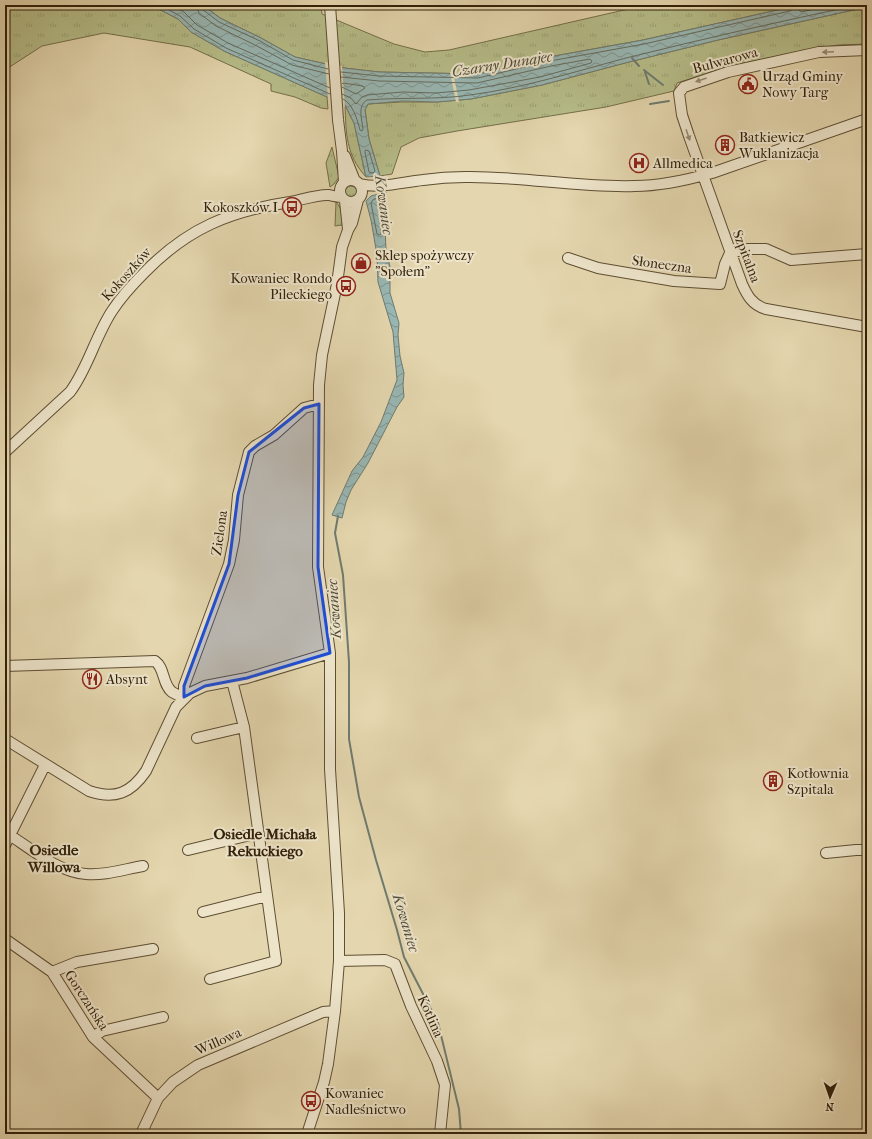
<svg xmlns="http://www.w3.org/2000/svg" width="872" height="1139" viewBox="0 0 872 1139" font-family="'IM FELL French Canon',serif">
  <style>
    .grass { fill: url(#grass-tufts); stroke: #746e49 }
    .water { fill: url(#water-waves); stroke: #6f7b70 }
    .pier { fill: #e4d6ae }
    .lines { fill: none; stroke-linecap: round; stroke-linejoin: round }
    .shore { stroke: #646c5e; stroke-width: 1 }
    .stream { stroke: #6f7b70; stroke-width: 2 }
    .minor-casing { stroke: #5e4e32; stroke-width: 12 }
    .minor { stroke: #ede4ca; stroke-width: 10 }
    .oneway { fill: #988c73 }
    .marked { fill: #1d4ed8; fill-opacity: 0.2; stroke: #1d4ed8; stroke-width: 3; stroke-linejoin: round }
    .labels { text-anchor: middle; stroke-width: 4; stroke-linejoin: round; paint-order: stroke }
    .street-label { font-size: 14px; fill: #312009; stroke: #ede4ca }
    .poi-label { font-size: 14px; fill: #312009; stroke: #ede4ca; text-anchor: start }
    .water-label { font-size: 15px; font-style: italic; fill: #504d3c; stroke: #ede4ca }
    .neighbourhood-label { font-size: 15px; font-weight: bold; fill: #312009; stroke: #ede4ca }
  </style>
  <defs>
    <pattern id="grass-tufts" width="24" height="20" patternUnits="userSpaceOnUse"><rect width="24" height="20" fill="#b6bd89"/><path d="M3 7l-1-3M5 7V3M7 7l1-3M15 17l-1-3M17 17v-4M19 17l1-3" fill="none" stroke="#9da275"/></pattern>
    <pattern id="water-waves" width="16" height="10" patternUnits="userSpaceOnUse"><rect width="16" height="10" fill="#98b7b4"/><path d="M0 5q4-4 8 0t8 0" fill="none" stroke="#7d9491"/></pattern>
  </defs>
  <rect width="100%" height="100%" fill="#e4d6ae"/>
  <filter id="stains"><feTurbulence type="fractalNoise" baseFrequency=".005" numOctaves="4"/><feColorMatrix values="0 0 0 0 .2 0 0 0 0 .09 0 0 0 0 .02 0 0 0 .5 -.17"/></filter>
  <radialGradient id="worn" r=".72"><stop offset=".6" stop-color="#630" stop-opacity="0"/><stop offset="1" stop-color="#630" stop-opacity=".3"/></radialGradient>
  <!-- grass -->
  <path class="grass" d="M5,5H151L178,19L191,32L224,51L327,97L328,109L321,108L295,97L271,91V84L190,47L104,33L42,46L5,70Z
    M203,5H321L322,14L394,44L425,52L449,50L646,5H800L643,40L549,57L477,74L379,72L344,68L295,57L261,38L220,18Z
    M867,7V44L838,45L809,50L734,65L677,83L674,91L606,107L457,131L419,138L401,147L392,174L380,176L369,139L365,109L368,104L401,102H437L471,99L542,85L625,63L718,40Z
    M345,105L354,123L366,177C346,155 346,134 345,105Z
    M332,147L339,177L334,184L330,187L326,163Z
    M345 192a6 6 0 1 1 12 0a6 6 0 1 1-12 0Z
    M336,202C342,208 343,217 342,225L335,226Z"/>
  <!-- water -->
  <path class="water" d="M151,5H203L220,18L261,38L295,57L344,68L379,72L477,74L549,57L643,40L800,5H867V7L718,40L625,63L542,85L471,99L437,102L403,101L368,104L365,110L369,139L380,176L366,177L354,123L345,105L224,51L191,32L178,19Z
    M386,192L385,199L387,211L385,229L386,249L390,267V293L399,323L398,335L400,356L404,373L403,385L404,397L397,407L368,463L351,490L346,502L342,518L332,515L352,471L363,457L381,422L397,380L393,332L378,282L377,255L371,220L366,201L371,196Z"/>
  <!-- pier -->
  <path class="pier" d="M325,62L342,66L345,108L344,106L328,99Z
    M450,72H453L459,102H456Z"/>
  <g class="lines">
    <!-- shore -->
    <path class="shore" d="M160,5L180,16L194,29L226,48L330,94
      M171,5L184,12L197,25L228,43L330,88
      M196,5L199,13L216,26L257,46L292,65L329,74
      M201,5L202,9L219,22L260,41L293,60L328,69
      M799,5V10L801,12L834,5
      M341,72L379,76L478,78L550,61L644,44L790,11L793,9L794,5
      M341,77L379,81L477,83L551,66L590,59L592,61L591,63L540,77L469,90L436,93L403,92L367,95L362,97L356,104L351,98L342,94
      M342,84L343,83L363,86L365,88L356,94L342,87
      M343,99C353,104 357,119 360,130L362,131L363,129C362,119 357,106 367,100C402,97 436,100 470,95C523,88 574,72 626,58C703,39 781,21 859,5
      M366,150L369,151L375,171L373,173L369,172L365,152Z
      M379,198C386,207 381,222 381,234L379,235L377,234L371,203L373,200Z"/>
    <!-- stream -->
    <path class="stream" d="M632,58L639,66
      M644,70L663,85
      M645,72L649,84
      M650,104L669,101
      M338,516L335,533L343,575L349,662V739L359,797L376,860L397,930L404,957L438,1023L459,1109L461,1134"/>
    <defs>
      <path id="minor" d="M330,5L338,120L342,151L344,182
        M867,50L819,52L728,72L684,87L679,93L682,115L689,136L742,284C747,295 752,305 766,309L867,327
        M345,156L355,181
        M340 191a11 11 0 1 1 22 0a11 11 0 1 1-22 0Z
        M360,184C381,189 402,182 423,180C437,178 451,177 465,177C522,176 578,188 635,186C661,186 687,180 712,173L867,119
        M345,201L348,229
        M568,258L598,268L674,281L720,284L725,264L730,253L747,249H766L791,260L867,254
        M5,452L70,392C88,368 95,337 112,311C121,297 133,284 145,272C188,228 230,211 290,202C301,200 319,194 329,195C333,196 337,197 341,197
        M5,666L155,661C165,668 162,684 172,692C175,694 180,696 184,697
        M184,697V686L229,564L234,540L238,495L249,452L255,446L274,435L304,408L319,404
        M197,738L244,727
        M5,739L89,791C115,800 131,793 146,771L176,707L190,693L205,686L247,678L330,653
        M5,832C29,847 57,872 86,874C104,876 125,869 143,866
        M5,845L45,765
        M188,850L258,833
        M826,853L856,850H867
        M203,912L267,896
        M5,939L52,972L93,1037L158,1098
        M339,961L385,960L395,964L411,1006L437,1061L445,1085L440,1134
        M52,972L77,962L153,949
        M210,979L276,961L244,727L232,681
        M93,1037L102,1031L163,1017
        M141,1134L158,1098L173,1082L198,1065L323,1012L335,1011
        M307,1134L324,1082L328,1064L335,1011L339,961V913L330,769V653L318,567L319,385L322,355L337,284L342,247L348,230L352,223L358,200"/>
    </defs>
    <!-- minor casing -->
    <use href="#minor" class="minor-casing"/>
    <!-- minor -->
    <use href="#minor" class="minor"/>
  </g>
  <!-- one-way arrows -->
  <defs><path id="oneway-solid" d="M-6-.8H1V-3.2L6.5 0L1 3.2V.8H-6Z"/></defs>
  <g class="oneway">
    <use href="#oneway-solid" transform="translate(828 52) rotate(177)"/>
    <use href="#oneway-solid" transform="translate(701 80) rotate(161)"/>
    <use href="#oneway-solid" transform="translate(688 135) rotate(71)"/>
  </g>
  <!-- marked area -->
  <path class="marked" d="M319,404L318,567L330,653L247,678L205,686L184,697V686L229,564L238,495L249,452L304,408Z"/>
  <!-- icons -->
  <defs>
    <symbol id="civic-ring" viewBox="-11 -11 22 22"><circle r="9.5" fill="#ede4ca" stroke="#8f2418" stroke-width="1.5"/><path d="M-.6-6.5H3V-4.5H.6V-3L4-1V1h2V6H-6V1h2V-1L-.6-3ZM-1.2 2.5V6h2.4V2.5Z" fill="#8f2418"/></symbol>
    <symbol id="building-ring" viewBox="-11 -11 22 22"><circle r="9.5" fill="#ede4ca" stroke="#8f2418" stroke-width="1.5"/><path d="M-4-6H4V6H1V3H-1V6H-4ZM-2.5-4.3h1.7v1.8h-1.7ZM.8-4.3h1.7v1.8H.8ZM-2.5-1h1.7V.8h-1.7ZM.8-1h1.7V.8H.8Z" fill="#8f2418"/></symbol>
    <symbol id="hospital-ring" viewBox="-11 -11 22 22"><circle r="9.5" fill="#ede4ca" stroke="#8f2418" stroke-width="1.5"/><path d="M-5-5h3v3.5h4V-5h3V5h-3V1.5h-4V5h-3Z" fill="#8f2418"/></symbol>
    <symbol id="bus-ring" viewBox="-11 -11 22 22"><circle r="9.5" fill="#ede4ca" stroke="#8f2418" stroke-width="1.5"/><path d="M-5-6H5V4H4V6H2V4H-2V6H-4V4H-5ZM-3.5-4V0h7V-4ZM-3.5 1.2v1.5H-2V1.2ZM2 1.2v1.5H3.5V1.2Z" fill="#8f2418"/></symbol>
    <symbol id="shop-ring" viewBox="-11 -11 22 22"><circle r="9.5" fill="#ede4ca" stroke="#8f2418" stroke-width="1.5"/><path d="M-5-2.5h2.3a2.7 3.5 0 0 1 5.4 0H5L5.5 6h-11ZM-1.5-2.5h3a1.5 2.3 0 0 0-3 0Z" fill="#8f2418"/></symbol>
    <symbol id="restaurant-ring" viewBox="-11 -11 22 22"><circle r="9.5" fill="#ede4ca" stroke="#8f2418" stroke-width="1.5"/><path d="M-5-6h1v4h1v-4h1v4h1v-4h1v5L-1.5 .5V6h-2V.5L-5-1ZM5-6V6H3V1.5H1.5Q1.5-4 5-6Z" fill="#8f2418"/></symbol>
  </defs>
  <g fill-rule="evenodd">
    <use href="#civic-ring" x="737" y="73" width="22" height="22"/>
    <use href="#building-ring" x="714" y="134" width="22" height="22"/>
    <use href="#hospital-ring" x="628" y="152" width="22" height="22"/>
    <use href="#bus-ring" x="281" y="196" width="22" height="22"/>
    <use href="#shop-ring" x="350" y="252" width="22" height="22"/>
    <use href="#bus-ring" x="335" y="275" width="22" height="22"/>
    <use href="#restaurant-ring" x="81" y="668" width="22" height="22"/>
    <use href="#building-ring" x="762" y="770" width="22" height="22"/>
    <use href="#bus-ring" x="300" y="1090" width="22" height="22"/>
  </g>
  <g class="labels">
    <!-- street labels -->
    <g class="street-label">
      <text transform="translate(725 60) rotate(-15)" y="5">Bulwarowa</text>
      <text transform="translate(747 256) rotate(69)" y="5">Szpitalna</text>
      <text transform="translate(662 264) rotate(8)" y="5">Słoneczna</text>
      <text transform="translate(126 274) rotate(-48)" y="5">Kokoszków</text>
      <text transform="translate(219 533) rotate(-82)" y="5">Zielona</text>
      <text transform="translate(87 1000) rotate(57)" y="5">Gorczańska</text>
      <text transform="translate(431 1016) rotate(66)" y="5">Kotlina</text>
      <text transform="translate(218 1041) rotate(-24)" y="5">Willowa</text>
    </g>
    <!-- poi labels -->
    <g class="poi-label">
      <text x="762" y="81">Urząd Gminy<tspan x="762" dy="16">Nowy Targ</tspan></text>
      <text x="739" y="142">Batkiewicz<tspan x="739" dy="16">Wuklanizacja</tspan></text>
      <text x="653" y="168">Allmedica</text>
      <text x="278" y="212" text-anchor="end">Kokoszków I</text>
      <text x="375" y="260">Sklep spożywczy<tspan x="375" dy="16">"Społem"</tspan></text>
      <text x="332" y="283" text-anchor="end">Kowaniec Rondo<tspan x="332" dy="16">Pileckiego</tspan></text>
      <text x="106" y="684">Absynt</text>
      <text x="787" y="778">Kotłownia<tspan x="787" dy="16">Szpitala</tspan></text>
      <text x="325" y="1098">Kowaniec<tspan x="325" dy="16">Nadleśnictwo</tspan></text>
    </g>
    <!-- water labels -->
    <g class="water-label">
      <text transform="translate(502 64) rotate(-9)" y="5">Czarny Dunajec</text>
      <text transform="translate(384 205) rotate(82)" y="5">Kowaniec</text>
      <text transform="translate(334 609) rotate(-94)" y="5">Kowaniec</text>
      <text transform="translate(406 923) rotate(73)" y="5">Kowaniec</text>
    </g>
    <!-- neighbourhood labels -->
    <g class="neighbourhood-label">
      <text x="265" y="839">Osiedle Michała<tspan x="265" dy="17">Rekuckiego</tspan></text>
      <text x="54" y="855">Osiedle<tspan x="54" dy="17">Willowa</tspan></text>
    </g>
  </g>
  <!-- margin -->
  <rect width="872" height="1139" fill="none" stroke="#e4d6ae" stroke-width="20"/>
  <rect x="6" y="6" width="860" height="1127" fill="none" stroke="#312009" stroke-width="2"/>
  <rect x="10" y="10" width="852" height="1119" fill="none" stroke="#312009"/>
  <!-- north arrow -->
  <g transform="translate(830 1097) rotate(182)" stroke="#ede4ca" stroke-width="3" paint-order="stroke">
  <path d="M0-3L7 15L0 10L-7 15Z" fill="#312009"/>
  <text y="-6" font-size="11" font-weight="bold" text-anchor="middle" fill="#312009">N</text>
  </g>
  <rect width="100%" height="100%" filter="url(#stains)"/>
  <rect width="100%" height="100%" fill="url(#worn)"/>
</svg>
